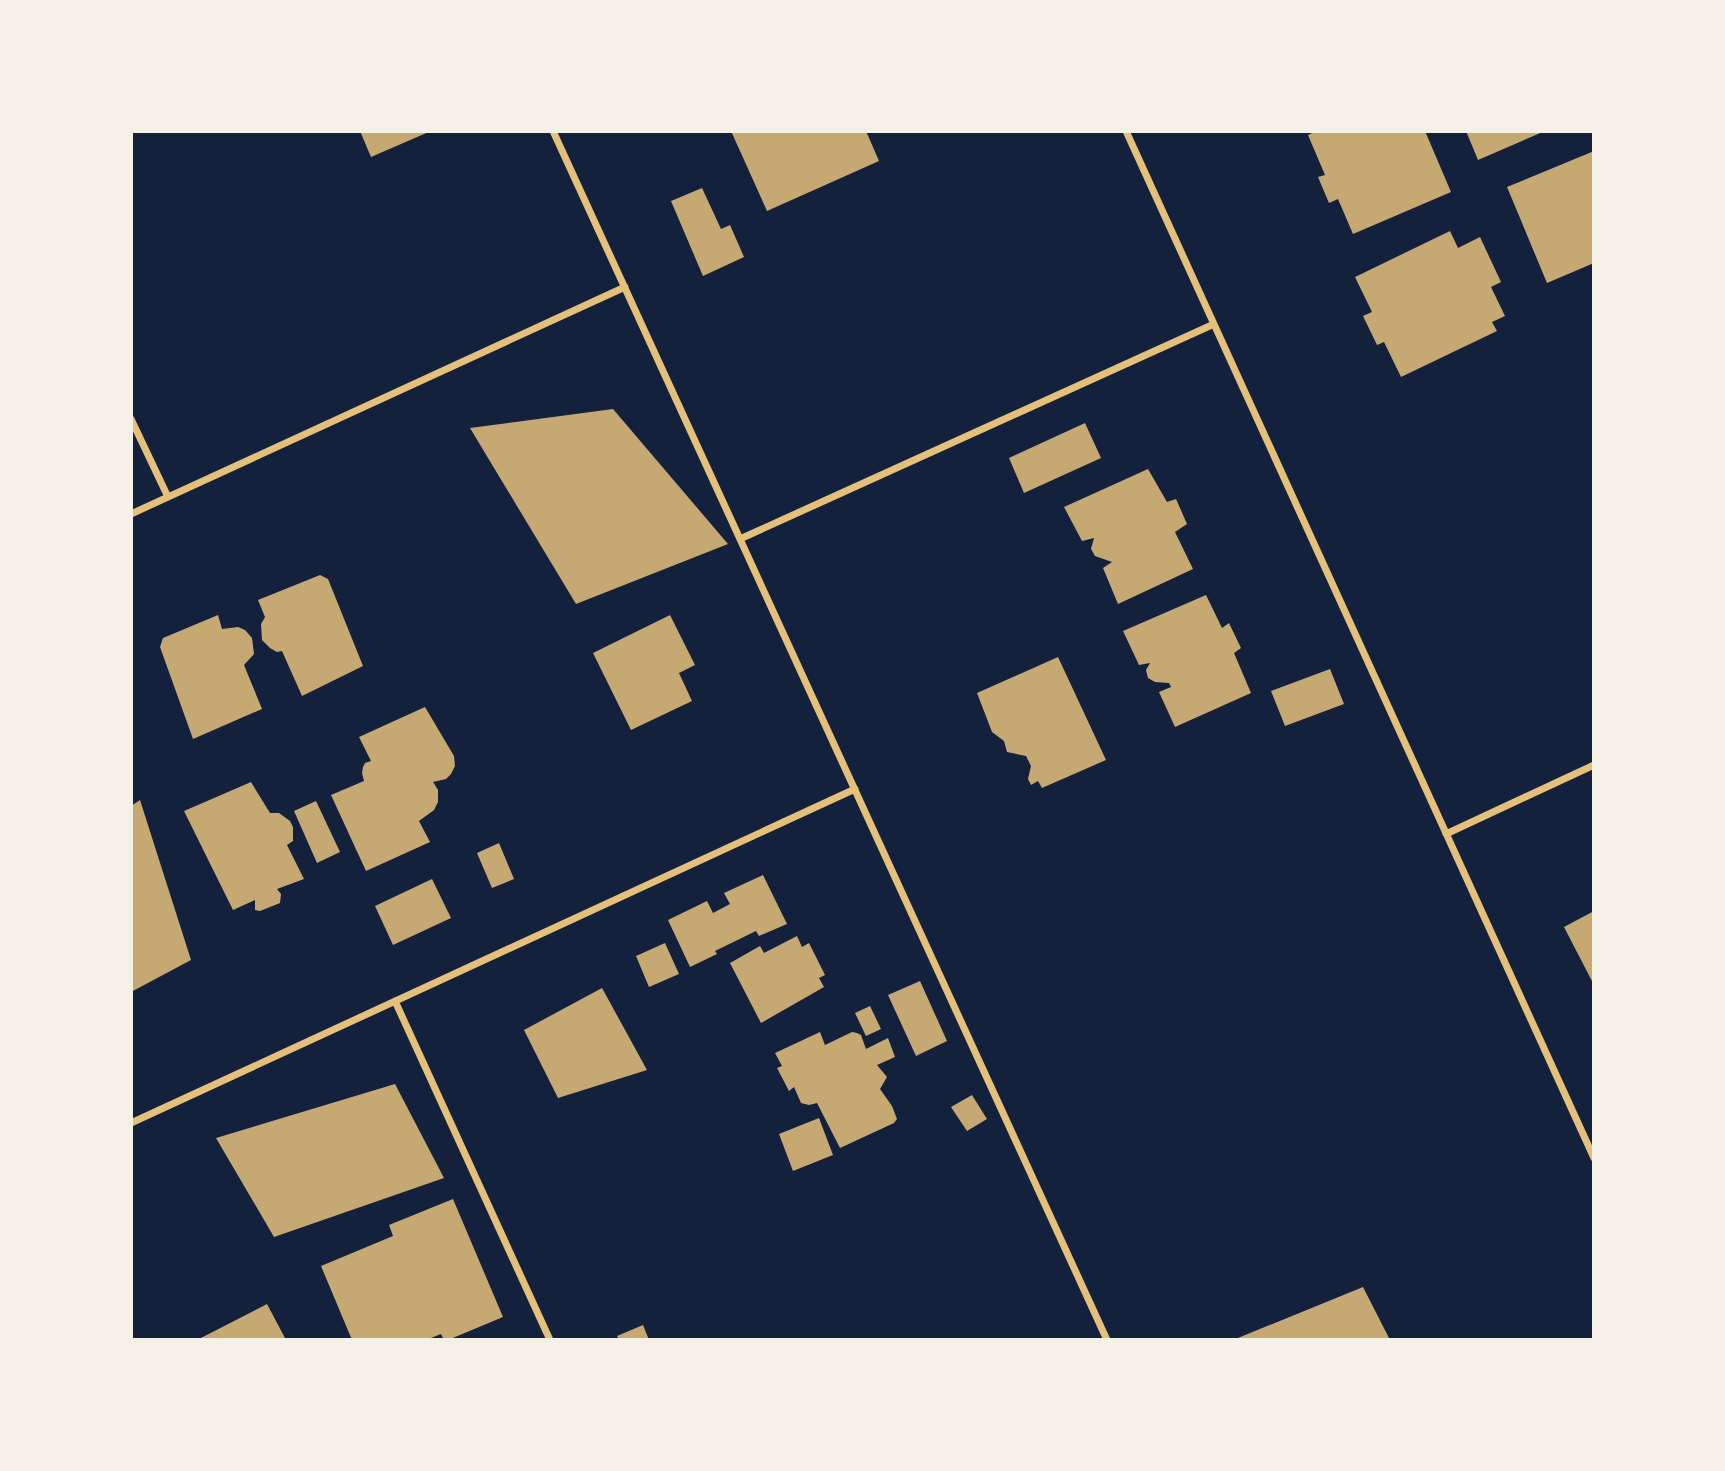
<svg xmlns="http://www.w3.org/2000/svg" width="1725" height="1471" viewBox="0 0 1725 1471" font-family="'Open Sans',sans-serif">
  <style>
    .building { fill: #c6a872 }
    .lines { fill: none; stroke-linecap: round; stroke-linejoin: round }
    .minor { stroke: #e5c07b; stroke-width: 7 }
  </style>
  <rect width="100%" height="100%" fill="#14213d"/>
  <!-- building -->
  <path class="building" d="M360,131H431L371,157Z
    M731,131H866L879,161L767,211Z
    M1317,131H1425L1451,192L1353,234L1338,199L1329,203L1318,177L1325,175L1308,135Z
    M1466,131H1545L1478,160Z
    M1594,151V263L1547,283L1507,187Z
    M702,188L721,229L730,225L744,257L703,276L671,201Z
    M1450,231L1458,248L1480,237L1501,282L1491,287L1505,316L1492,322L1497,331L1401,377L1384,342L1377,345L1363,316L1372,312L1355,277Z
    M613,409L728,544L576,604L470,428Z
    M1085,423L1101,458L1024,493L1009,458Z
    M1148,469L1167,502L1176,499L1187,524L1175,532L1193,569L1118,604L1103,568L1112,562L1095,556L1091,549L1094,538L1082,541L1064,507Z
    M320,575L328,579L363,666L302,696L282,651L277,652L270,648L262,640L261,624L265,617L258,600Z
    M1206,595L1222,628L1229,623L1241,648L1234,653L1251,693L1175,727L1159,692L1171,687L1169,683L1155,682L1148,678L1146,670L1150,663L1139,665L1123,631Z
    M218,615L222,629L238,627L245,630L252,638L254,654L244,665L262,709L193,739L160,647L163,638Z
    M670,615L695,665L679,673L692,701L631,730L593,653Z
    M1058,657L1106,760L1042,788L1038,781L1031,785L1028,779L1031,766L1026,756L1007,752L1004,741L992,732L977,693Z
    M1330,669L1344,704L1285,726L1271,691Z
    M425,707L454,756L455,766L451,774L446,779L433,782L438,790V802L434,810L419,821L430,842L366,871L331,795L364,781L362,773L363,767L365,763L371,761L359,737Z
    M251,782L270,813H279L290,821L293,827V841L287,845L304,879L277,889L281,894L280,903L260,911L255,910V900L233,910L184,811Z
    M140,800L191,960L131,992V806Z
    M316,801L340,852L317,863L294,811Z
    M499,843L514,879L492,888L477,853Z
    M763,875L787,924L759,936L756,931L715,951L717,954L690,967L668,920L707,901L713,913L730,904L724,893Z
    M432,879L451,918L393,945L375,906Z
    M1594,911V985L1564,927Z
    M797,936L802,947L809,943L825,975L819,978L824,987L761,1023L730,963L760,946L764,953Z
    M665,943L679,974L649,987L636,956Z
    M920,981L947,1041L916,1056L888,995Z
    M602,988L647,1070L558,1098L524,1030Z
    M870,1006L881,1029L866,1036L855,1013Z
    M820,1032L825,1045L852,1032L857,1033L861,1035L866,1049L888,1038L895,1057L877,1065L887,1077L880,1089L892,1106L897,1119L894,1123L840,1148L817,1103L809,1105L801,1103L794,1087L789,1091L777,1068L782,1066L775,1053Z
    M395,1084L444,1178L274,1237L216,1138Z
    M972,1095L987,1119L967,1131L951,1107Z
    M819,1118L833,1155L793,1171L779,1134Z
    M453,1199L503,1317L448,1340H444L441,1334L426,1340H352L321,1266L393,1236L389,1225Z
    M1363,1287L1390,1340H1233Z
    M267,1304L286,1340H197Z
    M643,1325L649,1340H619L617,1336Z"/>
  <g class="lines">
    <!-- minor -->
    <path class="minor" d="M553,131L1107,1340
      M1126,131L1594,1158
      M131,419L168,497
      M131,514L625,287
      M740,539L1214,324
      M1446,834L1594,765
      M395,1001L550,1340
      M131,1123L855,789"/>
  </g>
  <!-- border -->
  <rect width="1725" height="1471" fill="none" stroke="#f6f1e7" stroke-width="266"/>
</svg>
